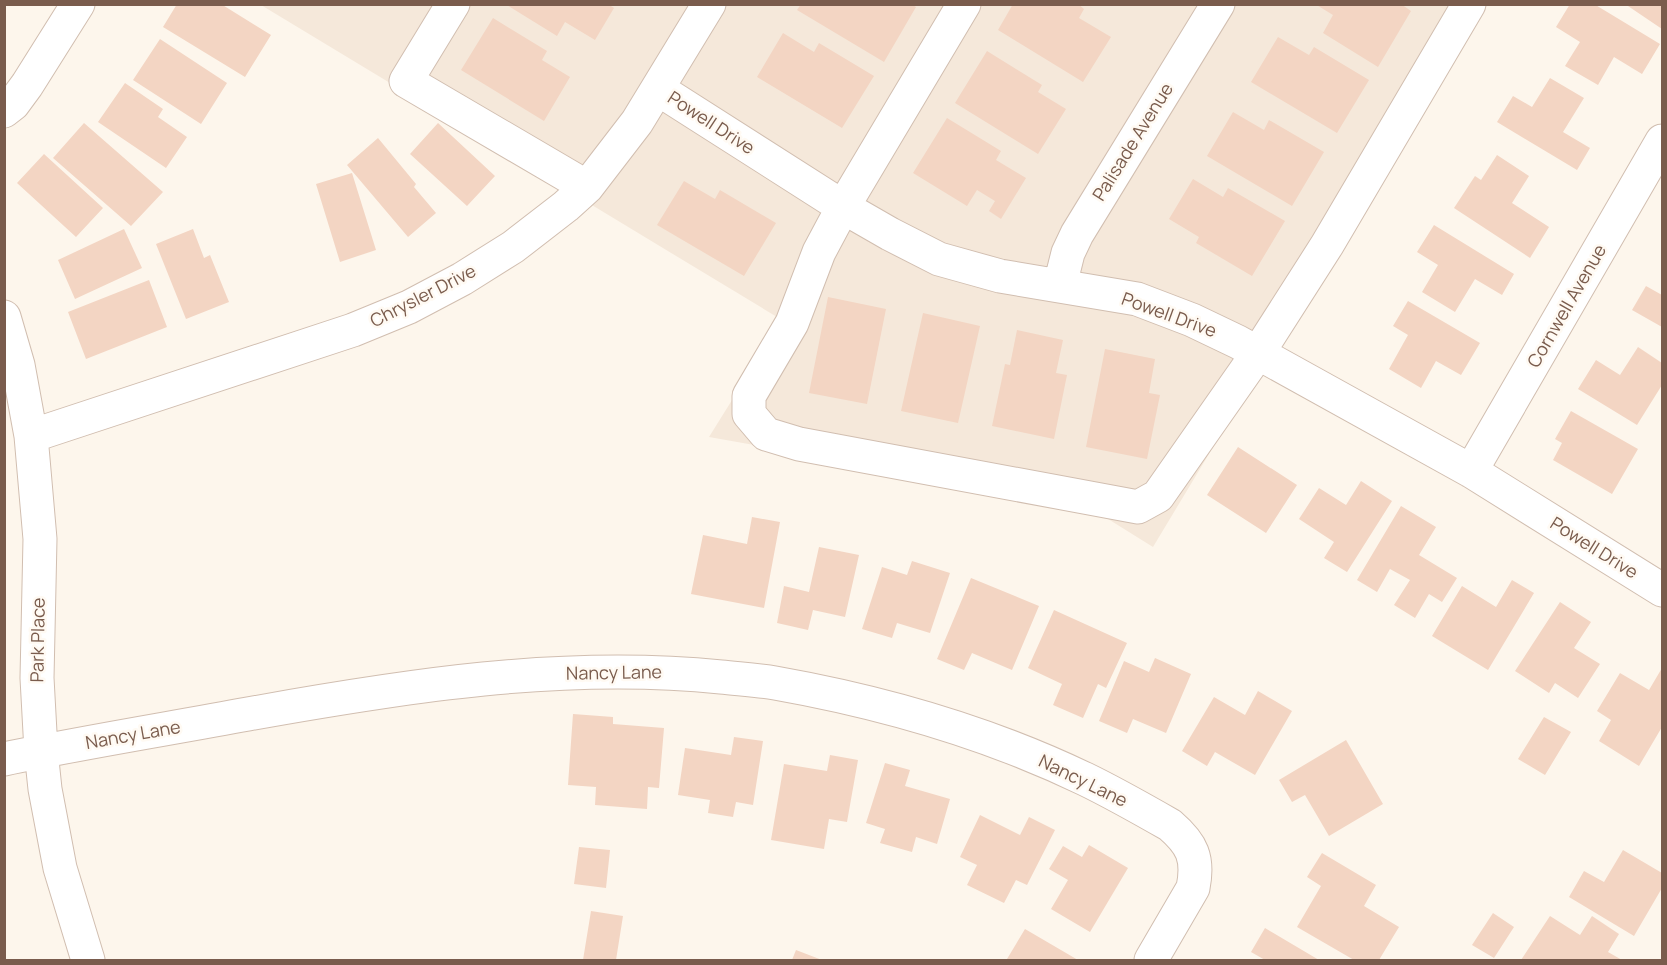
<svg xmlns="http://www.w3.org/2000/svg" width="1667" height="965" viewBox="0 0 1667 965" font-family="Manrope,sans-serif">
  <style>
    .residential { fill: #f5e8da }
    .building { fill: #f3d5c3 }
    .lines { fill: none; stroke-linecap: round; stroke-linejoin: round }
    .minor-casing { stroke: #d1beb0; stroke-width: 35 }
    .minor { stroke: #fff; stroke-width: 33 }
    .labels { text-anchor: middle; stroke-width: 5; stroke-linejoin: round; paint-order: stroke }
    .street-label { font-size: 18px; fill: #7a5c4d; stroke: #fffaf3 }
  </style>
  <rect width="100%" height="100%" fill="#fdf6ec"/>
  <!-- residential -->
  <path class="residential" d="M261,5H1479L1153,547L1084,504L709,437L782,320Z"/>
  <!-- building -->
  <path class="building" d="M177,4H221L271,35L245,77L163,27Z
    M505,4H608L614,8L595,40L565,22L557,36Z
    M801,4H911L916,7L884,62L797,10Z
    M1013,4H1078L1084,9L1079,18L1111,37L1083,82L998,30Z
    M1315,4H1401L1411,11L1378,67L1323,33L1333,15Z
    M1570,4H1594L1660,44L1642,74L1614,57L1598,85L1565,66L1580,42L1556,27Z
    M1625,4H1662V29Z
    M493,18L547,51L542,60L570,77L544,121L461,70Z
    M783,33L814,52L819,43L874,76L842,128L757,77Z
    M1278,37L1309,55L1314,47L1369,80L1337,133L1251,82Z
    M160,39L227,83L201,124L133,80Z
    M987,51L1042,85L1038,92L1066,109L1038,154L955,103Z
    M1550,78L1584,98L1563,132L1590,148L1577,170L1497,122L1513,96L1532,107Z
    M125,83L163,109L158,117L187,137L166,168L98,122Z
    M1233,112L1264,130L1269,120L1324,152L1292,206L1207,156Z
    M947,118L1001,151L996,160L1026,178L1001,219L989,211L995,201L977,190L967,206L913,173Z
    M84,123L163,192L131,226L53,158Z
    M438,123L495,176L467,206L410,154Z
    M378,138L416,184L414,187L436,213L408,237L347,165Z
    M44,154L103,208L76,237L17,183Z
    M1497,155L1529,176L1512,203L1549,227L1530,258L1454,208L1475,176L1481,180Z
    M352,173L376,250L340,262L316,184Z
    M1193,179L1223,197L1228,188L1285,221L1252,276L1196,243L1199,237L1169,219Z
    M684,181L715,199L720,190L776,223L744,276L657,225Z
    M1434,225L1514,274L1502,295L1475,279L1455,312L1422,292L1438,265L1417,252Z
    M124,229L142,268L75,299L58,260Z
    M193,229L204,258L210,255L229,302L186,319L156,244Z
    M149,280L167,327L86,359L68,312Z
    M1646,286L1662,295V327L1632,310Z
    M828,297L886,309L867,404L809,393Z
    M1408,301L1480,343L1461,375L1436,361L1421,388L1389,369L1408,335L1393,326Z
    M923,313L980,326L958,423L901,411Z
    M1017,330L1063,340L1056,373L1067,375L1054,439L992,426L1005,364L1010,365Z
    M1638,347L1662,363V385L1637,425L1578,389L1596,360L1620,375Z
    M1105,349L1155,359L1149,393L1160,395L1147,459L1086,447Z
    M1571,411L1638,449L1612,494L1553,460L1562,443L1555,439Z
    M1238,447L1297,485L1266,533L1207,495Z
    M1361,481L1392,501L1347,572L1324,558L1334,542L1299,519L1319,488L1346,505Z
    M1401,506L1436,527L1419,555L1457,578L1442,602L1429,594L1415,618L1394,605L1410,580L1390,569L1377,592L1357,580Z
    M752,517L780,522L764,608L691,594L703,535L747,544Z
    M819,547L859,555L845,617L813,610L808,630L777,623L784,586L809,592Z
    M912,561L950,573L930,633L897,623L892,638L862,629L882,567L907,575Z
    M971,578L1039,606L1012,670L972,653L964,670L937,659Z
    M1512,580L1534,593L1488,670L1432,636L1462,586L1496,607Z
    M1560,602L1591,622L1574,648L1600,664L1578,698L1555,683L1549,693L1515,671Z
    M1054,610L1127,643L1106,688L1098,684L1083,718L1053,705L1062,684L1028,668Z
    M1155,658L1191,674L1166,733L1133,719L1127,733L1099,721L1124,661L1149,672Z
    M1662,668V727L1639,766L1599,741L1611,720L1597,711L1620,673L1649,690Z
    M1258,691L1292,711L1255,775L1215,752L1207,766L1182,751L1214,697L1245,715Z
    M573,714L613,717V724L664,728L659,788L648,787L647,809L595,805L596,787L568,785Z
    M1544,717L1571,732L1545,775L1518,759Z
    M734,737L763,741L753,805L736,802L733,817L708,813L710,800L678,795L685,748L731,755Z
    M1346,740L1383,804L1329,836L1305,795L1292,802L1279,780Z
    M830,755L858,760L847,822L829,819L824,849L771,840L784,764L827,771Z
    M885,763L910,770L905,786L950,799L937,844L916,837L912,852L880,843L885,829L866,823Z
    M980,815L1020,835L1029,817L1055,830L1027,885L1016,880L1004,903L967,885L977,865L960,857Z
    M1089,845L1128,868L1090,932L1051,909L1068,880L1049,869L1063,846L1082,857Z
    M579,847L610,850L606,888L574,884Z
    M1623,850L1662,873V888L1634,936L1569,897L1584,871L1604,882Z
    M1322,853L1376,885L1364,906L1399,927L1379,960H1354L1297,927L1321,886L1307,877Z
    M591,911L623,916L616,960H583Z
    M1493,913L1514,927L1494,958L1472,945Z
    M1550,916L1580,935L1592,916L1619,934L1608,952L1622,960H1521Z
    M1265,928L1319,960H1265L1251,952Z
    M1025,929L1078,960H1010L1007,959Z
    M796,950L822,960H792Z"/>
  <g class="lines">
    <defs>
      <path id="minor" d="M453,4L406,81L587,187
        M964,4L843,207L819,252L792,323L749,396V414L766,434L799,444L1138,507L1158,496L1258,353L1327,245L1469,4
        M658,89L843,207L890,234L939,259L1000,276L1137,299L1192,320L1238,342L1471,471L1662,590
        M4,111L13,104L27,85L78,4
        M1060,285L1068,253L1077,234L1218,4
        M4,317L18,365L31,436L40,539L37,678L41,751L45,789L60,868L88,960
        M31,436L353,330L409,307L462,279L513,247L566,206L587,187L637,122L709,4
        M1471,471L1662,141
        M4,759C85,742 167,729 248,714C404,686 562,661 721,677C739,679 757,680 775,683C882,702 987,732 1085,779C1114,793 1142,809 1170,825C1192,844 1199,858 1193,888L1151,960"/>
    </defs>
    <!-- minor casing -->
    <use href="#minor" class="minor-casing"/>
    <!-- minor -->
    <use href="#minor" class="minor"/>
  </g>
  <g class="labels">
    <!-- street labels -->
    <g class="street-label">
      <text transform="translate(711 123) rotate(33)" y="6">Powell Drive</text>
      <text transform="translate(1133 142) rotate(-58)" y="6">Palisade Avenue</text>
      <text transform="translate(423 296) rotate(-27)" y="6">Chrysler Drive</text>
      <text transform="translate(1567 306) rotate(-60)" y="6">Cornwell Avenue</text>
      <text transform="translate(1169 315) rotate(20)" y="6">Powell Drive</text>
      <text transform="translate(1594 548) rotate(32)" y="6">Powell Drive</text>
      <text transform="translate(38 640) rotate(-89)" y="6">Park Place</text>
      <text transform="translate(614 673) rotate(-1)" y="6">Nancy Lane</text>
      <text transform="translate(133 735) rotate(-10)" y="6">Nancy Lane</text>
      <text transform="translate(1083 781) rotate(26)" y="6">Nancy Lane</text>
    </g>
  </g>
  <!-- border -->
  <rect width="1667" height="965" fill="none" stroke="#7a5c4d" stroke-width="12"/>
</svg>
